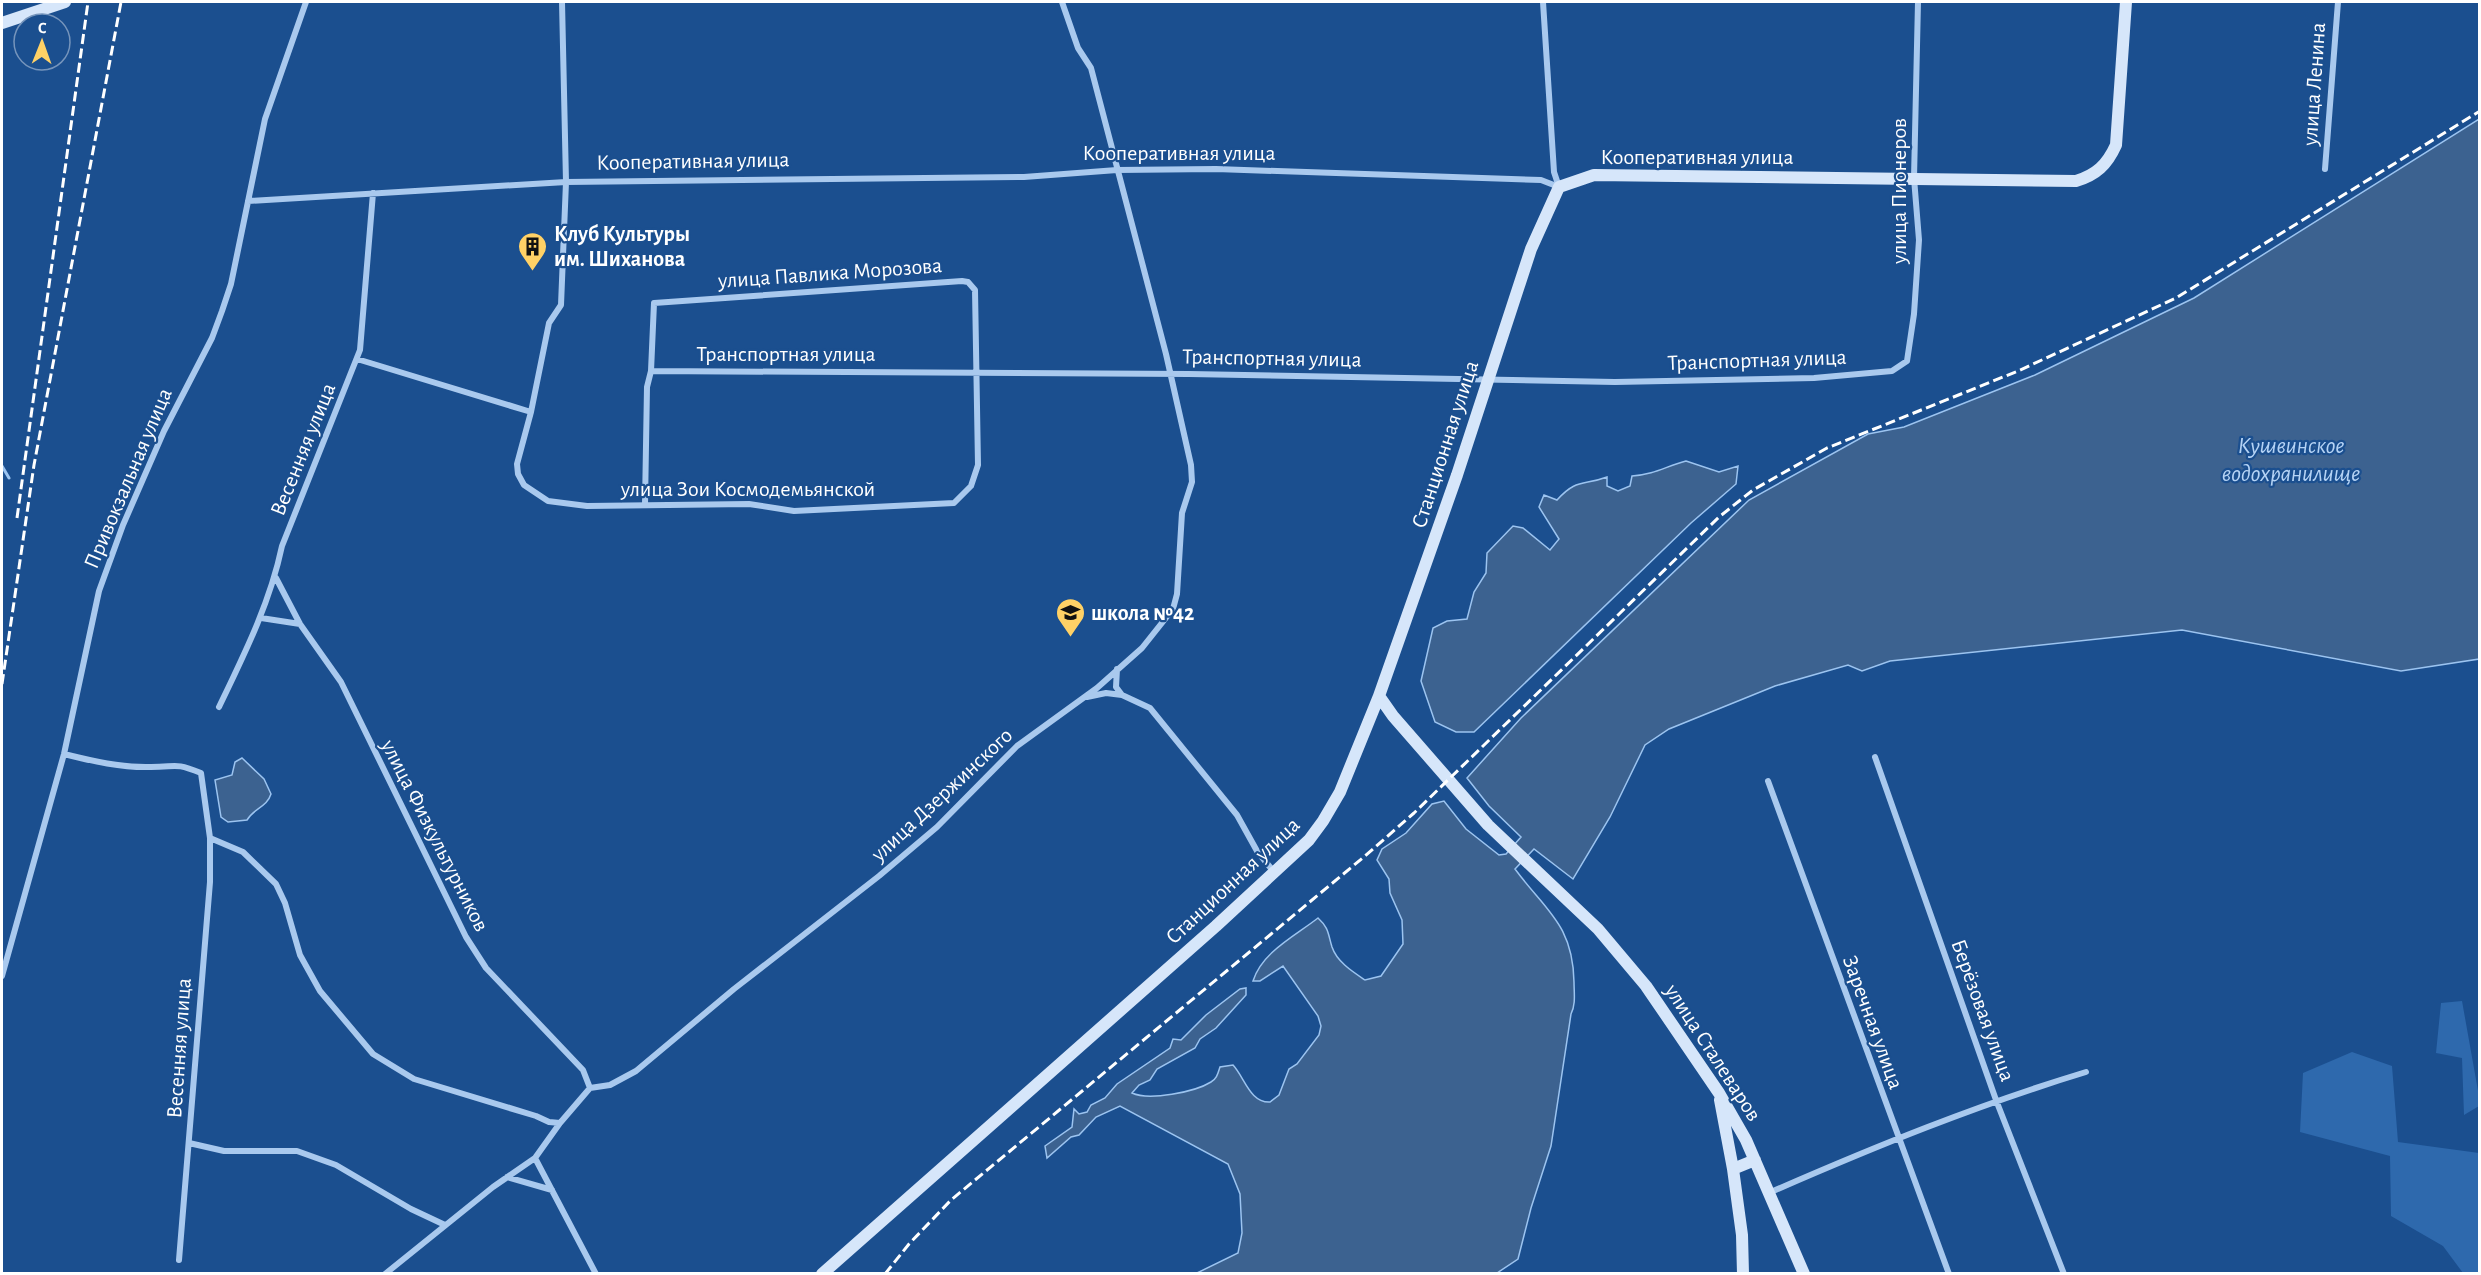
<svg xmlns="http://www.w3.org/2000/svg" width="2481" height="1275" viewBox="0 0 2481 1275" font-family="'Alegreya Sans',sans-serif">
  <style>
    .green { fill: #2e69ad }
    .water { fill: #3c6290; stroke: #9cc4f0; stroke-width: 1.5 }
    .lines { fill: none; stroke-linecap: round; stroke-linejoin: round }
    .stream { stroke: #9cc4f0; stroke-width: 3 }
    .street { stroke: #a9c9ee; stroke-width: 6 }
    .secondary { stroke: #d6e6fa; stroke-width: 12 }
    .rail { stroke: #fff; stroke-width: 3; stroke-dasharray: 10 4.5; stroke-linecap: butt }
    .labels { text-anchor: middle; stroke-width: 4.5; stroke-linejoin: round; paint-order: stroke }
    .street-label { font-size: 22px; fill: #fff; stroke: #1b4f8f }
    .poi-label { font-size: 22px; font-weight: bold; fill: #fff; stroke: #1b4f8f; text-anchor: start }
    .water-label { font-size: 24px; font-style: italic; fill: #b5d3f5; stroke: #1b4f8f }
  </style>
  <rect width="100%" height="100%" fill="#1b4f8f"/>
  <!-- green -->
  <path class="green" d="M2462,1001L2480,1102L2479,1106L2464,1115L2462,1058L2436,1053L2441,1003Z
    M2352,1052L2392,1066L2398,1142L2479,1153V1273H2463L2443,1246L2391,1216L2390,1156L2300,1132L2303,1073Z"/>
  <!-- water -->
  <path class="water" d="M2479,119V659L2401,671L2182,630L1890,661L1862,671L1848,665L1775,686L1669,729L1645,745L1610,817L1573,879L1534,849L1515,869C1545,910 1573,924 1574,982C1574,993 1576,1004 1571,1014L1551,1146L1531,1208L1518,1259L1497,1273H1197L1238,1253L1242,1233L1240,1194L1228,1164L1120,1106L1096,1117L1079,1135L1071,1137L1047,1158L1045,1146L1072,1127L1074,1109L1079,1114L1087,1112L1091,1105L1105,1098L1117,1084L1170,1048L1173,1039L1181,1040L1206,1015L1240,989L1246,988V995L1216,1028L1200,1039L1195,1048L1157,1069L1150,1080L1139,1085L1132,1093C1149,1101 1195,1092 1211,1082C1217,1079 1218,1073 1220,1067L1233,1065C1245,1078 1250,1103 1270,1102L1279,1095L1289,1069L1297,1064L1319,1035L1321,1026L1318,1016L1283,966L1260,981H1253C1262,952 1295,936 1318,918C1329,928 1328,934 1332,947C1337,962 1353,972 1365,980L1381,976L1403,944L1402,920L1390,893L1389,879L1377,860L1382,849L1406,833L1432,804L1444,801L1466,829L1499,855L1506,854L1521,837L1489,806L1467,778L1521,718L1749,500L1868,434L1904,427L2035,375L2194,298Z
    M1686,461L1719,472L1738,466L1736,484L1691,523L1474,732H1456L1435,722L1421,681L1433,628L1447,621L1467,619L1474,592L1486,573L1487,553L1513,526L1523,528L1550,550L1559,539L1539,507L1544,495L1557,500C1577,478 1583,486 1607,477V486L1618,491L1630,486L1632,476C1656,474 1664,467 1686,461Z
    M242,758L264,779L271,794C267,807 254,808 247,820L228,822L221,817L215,780L232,775L235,762Z"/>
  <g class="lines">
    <!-- stream -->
    <path class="stream" d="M2,466L9,478"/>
    <!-- street -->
    <path class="street" d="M562,2L566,182L561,305L549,323L531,412L517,464L518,474L524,485L548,501L587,506L749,504L794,511L954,503L971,486L978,465L975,290L968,282L962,281L654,303L651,371L647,387L645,504
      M1543,2L1554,172L1559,187
      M2325,169L2338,2
      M248,201L566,182L1024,177L1117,170L1216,169L1541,180L1559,187
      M357,359L531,412
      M651,371L1189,374L1615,382L1814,378L1892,371L1907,361L1914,314L1919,240L1914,178L1918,2
      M276,578L300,624L341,682L466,937L486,968L583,1070L590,1088L610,1085L636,1071L734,989L879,876L937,827L1017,746L1097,688L1142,648L1173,609L1177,594L1182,513L1192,482L1191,465L1166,354L1091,68L1078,48L1062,2
      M261,618L300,624
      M1117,669L1116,687L1122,695L1150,708L1237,815L1257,851L1274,872
      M1087,697L1106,693L1122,695
      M219,707C244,655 270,603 282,546L360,350L373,193
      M64,754C92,761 122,768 151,767C178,767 173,762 201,773L210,838L243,852L276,884L285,903L300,955L320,991L373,1054L414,1079L536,1116L549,1122L560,1123L590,1088
      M1875,757L1996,1100L2064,1274
      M1768,781L1949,1274
      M2,976L64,754L99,591L123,525L164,431L212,338L222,311L231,284L265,119L306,2
      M189,1143L224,1151H297L336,1165L411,1209L445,1225
      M535,1158L596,1274
      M507,1177L552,1190
      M1771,1192C1874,1147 1977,1105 2086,1072
      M179,1260L210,882V838
      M385,1274L493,1187L535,1158L560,1123"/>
    <!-- secondary -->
    <path class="secondary" d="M2,23L65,2
      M1379,696L1393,716L1488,825L1598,929L1646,986L1719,1093L1746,1140L1804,1274
      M1720,1100L1733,1169
      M822,1274L1216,926L1309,840L1323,821L1340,792L1379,696L1457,475L1531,249L1559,187L1594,175L2076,181C2096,175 2107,165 2116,145L2126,2
      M1743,1274L1742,1235L1733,1169L1755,1160"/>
    <!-- rail -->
    <path class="rail" d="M17,518L88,2
      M2,684L34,465L121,2
      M885,1274L909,1244L951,1200L1365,856L1414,813L1719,517L1753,490L1827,448L2018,371L2176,298L2480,111"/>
  </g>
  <!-- icons -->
  <defs>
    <symbol id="building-pin" viewBox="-11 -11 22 30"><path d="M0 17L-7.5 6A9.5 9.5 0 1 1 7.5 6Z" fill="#ffd166" stroke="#1b4f8f"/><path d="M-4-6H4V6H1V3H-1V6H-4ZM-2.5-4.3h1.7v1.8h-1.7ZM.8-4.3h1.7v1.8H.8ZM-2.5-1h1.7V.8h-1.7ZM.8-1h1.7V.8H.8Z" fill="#111"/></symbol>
    <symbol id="school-pin" viewBox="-11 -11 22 30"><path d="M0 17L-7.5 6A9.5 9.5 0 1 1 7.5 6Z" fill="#ffd166" stroke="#1b4f8f"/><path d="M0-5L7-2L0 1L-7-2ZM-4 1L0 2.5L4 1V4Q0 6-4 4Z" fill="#111"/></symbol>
  </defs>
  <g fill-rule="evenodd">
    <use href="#building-pin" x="516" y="230" width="33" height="45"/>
    <use href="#school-pin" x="1054" y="596" width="33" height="45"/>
  </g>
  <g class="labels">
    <!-- street labels -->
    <g class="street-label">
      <text transform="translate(2313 84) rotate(-86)" y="8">улица Ленина</text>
      <text x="1179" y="160">Кооперативная улица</text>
      <text x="1697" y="164">Кооперативная улица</text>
      <text transform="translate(693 160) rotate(-1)" y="8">Кооперативная улица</text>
      <text transform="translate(1898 191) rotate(-90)" y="8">улица Пионеров</text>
      <text transform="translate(830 272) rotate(-4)" y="8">улица Павлика Морозова</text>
      <text x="786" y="361">Транспортная улица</text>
      <text transform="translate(1272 357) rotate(1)" y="8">Транспортная улица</text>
      <text transform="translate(1757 359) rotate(-2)" y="8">Транспортная улица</text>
      <text transform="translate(1444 444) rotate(-72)" y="8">Станционная улица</text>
      <text transform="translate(302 449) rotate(-68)" y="8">Весенняя улица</text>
      <text transform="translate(127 478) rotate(-67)" y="8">Привокзальная улица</text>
      <text x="748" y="496">улица Зои Космодемьянской</text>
      <text transform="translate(941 794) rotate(-43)" y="8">улица Дзержинского</text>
      <text transform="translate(436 835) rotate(63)" y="8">улица Физкультурников</text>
      <text transform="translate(1232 880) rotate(-43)" y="8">Станционная улица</text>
      <text transform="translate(1984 1010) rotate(70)" y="8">Берёзовая улица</text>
      <text transform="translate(1874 1022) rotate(70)" y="8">Заречная улица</text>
      <text transform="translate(178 1048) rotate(-86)" y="8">Весенняя улица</text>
      <text transform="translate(1714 1052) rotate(57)" y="8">улица Сталеваров</text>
    </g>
    <!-- poi labels -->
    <g class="poi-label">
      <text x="554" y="241">Клуб Культуры<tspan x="554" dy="25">им. Шиханова</tspan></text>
      <text x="1091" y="620">школа №42</text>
    </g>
    <!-- water labels -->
    <g class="water-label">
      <text x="2291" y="453">Кушвинское<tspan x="2291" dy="28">водохранилище</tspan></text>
    </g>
  </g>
  <!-- border -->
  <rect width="2481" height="1275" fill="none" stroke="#ffffff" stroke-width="6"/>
  <!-- north arrow -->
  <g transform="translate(42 42) rotate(1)"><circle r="28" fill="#1b4f8f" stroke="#7695bc" stroke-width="1.5"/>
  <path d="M0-4.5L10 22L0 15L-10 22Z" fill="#ffd166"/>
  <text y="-9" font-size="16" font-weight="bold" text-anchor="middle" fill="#ffffff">С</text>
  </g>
</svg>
